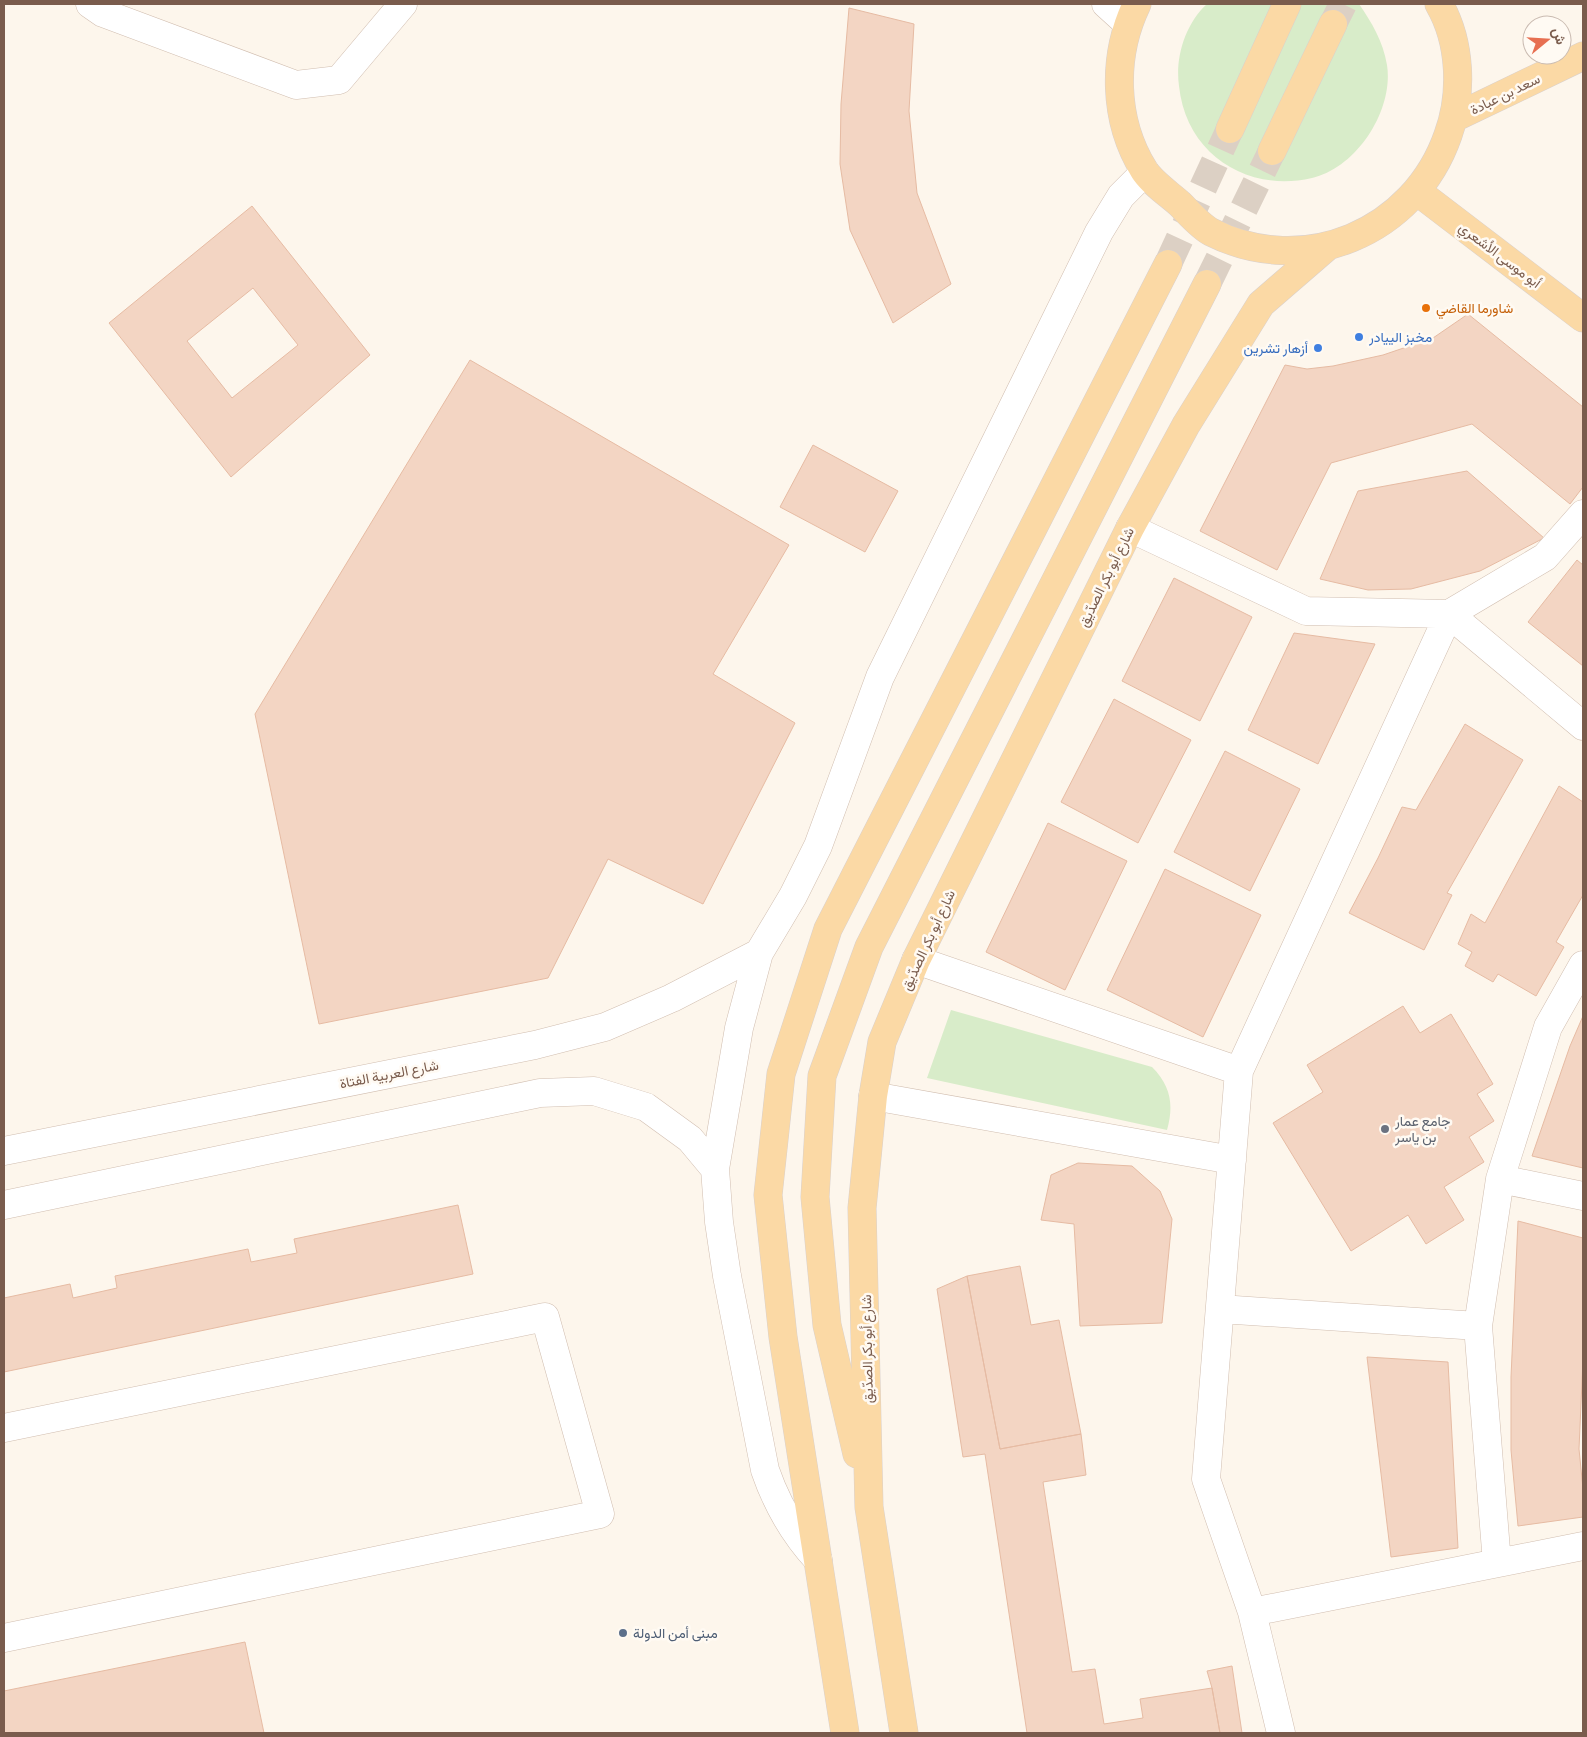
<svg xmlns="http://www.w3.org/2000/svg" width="1587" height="1737" viewBox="0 0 1587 1737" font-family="'Source Sans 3',Vazirmatn,sans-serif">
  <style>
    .green { fill: #d8ecc9 }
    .building { fill: #f3d5c3; stroke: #e6bba3; fill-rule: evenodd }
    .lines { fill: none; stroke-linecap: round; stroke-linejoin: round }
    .major-tunnel { stroke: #dcd0c4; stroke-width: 28; stroke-dasharray: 28 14; stroke-linecap: butt }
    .minor-casing { stroke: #d1beb0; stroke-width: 29 }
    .major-casing { stroke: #dad1cd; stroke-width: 29 }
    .minor { stroke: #fff; stroke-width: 28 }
    .major { stroke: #fbd9a5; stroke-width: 28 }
    .food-dot { fill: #e8710a; stroke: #fffaf3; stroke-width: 2 }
    .shop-dot { fill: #3f7fe0; stroke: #fffaf3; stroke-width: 2 }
    .worship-dot { fill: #6b7280; stroke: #fffaf3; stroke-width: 2 }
    .service-dot { fill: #5c6f8a; stroke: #fffaf3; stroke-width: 2 }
    .labels { text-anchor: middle; stroke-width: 5; stroke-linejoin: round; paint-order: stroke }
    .street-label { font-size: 14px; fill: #7a5c4d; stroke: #fffaf3 }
    .food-label { font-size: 14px; fill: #c56008; stroke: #fffaf3; text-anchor: start }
    .shop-label { font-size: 14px; fill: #366cbe; stroke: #fffaf3; text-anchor: start }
    .worship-label { font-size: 14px; fill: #5b616d; stroke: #fffaf3; text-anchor: start }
    .service-label { font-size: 14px; fill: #4e5e75; stroke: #fffaf3; text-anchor: start }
  </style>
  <rect width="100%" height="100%" fill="#fdf6ec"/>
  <!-- green -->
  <path class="green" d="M1207,4H1359C1372,23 1383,41 1387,65C1394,110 1357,168 1312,178C1247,193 1186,154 1179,86C1175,58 1185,24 1207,4Z
    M951,1010L1152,1067C1171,1086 1174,1105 1167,1130L927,1078Z"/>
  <!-- building -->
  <path class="building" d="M849,8L914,24L909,111L917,193L951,284L893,323L850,230L840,164L841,104Z
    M252,206L370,355L231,477L109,323ZM253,288L298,345L232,398L187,341Z
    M1468,314L1583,407V487L1570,504L1472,424L1331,463L1277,570L1200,531L1285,365L1307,369L1333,366L1383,355L1433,338Z
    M470,360L789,545L713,674L795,723L703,904L608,859L548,978L319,1024L255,714Z
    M813,445L898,491L865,552L780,507Z
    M1467,471L1544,538L1480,571L1411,589L1368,590L1320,579L1358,491Z
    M1577,560L1583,565V666L1528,622Z
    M1174,578L1252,617L1200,721L1122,681Z
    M1294,633L1375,644L1318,764L1248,730Z
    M1114,699L1191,740L1138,843L1061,802Z
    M1465,724L1523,760L1447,893L1452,895L1424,950L1349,913L1378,858L1402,807L1416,810Z
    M1225,751L1300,789L1250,891L1174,852Z
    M1559,786L1583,802V895L1556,942L1564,947L1536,996L1498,974L1493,982L1465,966L1472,952L1458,944L1471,914L1485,923Z
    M1048,823L1127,861L1065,990L986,952Z
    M1165,869L1261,915L1203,1037L1107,990Z
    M1403,1006L1420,1033L1451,1014L1493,1084L1477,1094L1494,1121L1469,1137L1484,1162L1444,1187L1464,1220L1426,1244L1408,1215L1351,1251L1273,1123L1323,1092L1307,1065Z
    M1583,1016V1168L1532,1156L1570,1046Z
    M1078,1163L1132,1166L1160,1191L1172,1219L1162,1323L1080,1326L1074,1224L1041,1220L1051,1175Z
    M458,1205L473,1274L4,1372V1298L70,1284L73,1298L117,1288L115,1276L248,1249L251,1262L297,1253L294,1239Z
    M1518,1221L1583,1238V1359L1579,1449L1583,1489V1517L1518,1526L1511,1450V1377Z
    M1020,1266L1031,1325L1059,1320L1081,1434L1000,1449L967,1276Z
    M967,1276L1000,1449L1081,1434L1086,1475L1043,1482L1072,1672L1095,1669L1104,1724L1143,1718L1140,1699L1212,1688L1220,1733H1027L985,1454L963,1457L937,1289Z
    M1367,1357L1448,1362L1458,1548L1391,1557Z
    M245,1642L264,1733H4V1691Z
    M1232,1666L1242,1733H1220L1212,1688L1207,1671Z"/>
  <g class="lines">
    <!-- major-tunnel -->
    <path class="major-tunnel" d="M1333,24L1343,4
      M1168,264L1230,129
      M1207,284L1272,151"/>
    <defs>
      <path id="minor" d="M90,4L103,13L296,85L339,80L403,4
        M1106,4L1128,24
        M1130,528L1306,611L1449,614L1545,557L1583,514
        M916,960L1239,1071
        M873,1096L1232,1160
        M4,1151L535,1045L605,1027L672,998L759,953
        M1500,1179L1583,1196
        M4,1205L540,1093L594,1091L646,1107L690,1139L715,1169
        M1220,1309L1478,1326
        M4,1428L545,1317L600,1514L4,1638
        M818,1560C793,1533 777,1505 765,1470L727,1276L719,1222L715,1169L739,1028L759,953L793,896L818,846L880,677L1099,232L1121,196L1145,172
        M1497,1563L1478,1326L1500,1179L1548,1027L1583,965
        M1252,1612L1583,1546
        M1281,1733L1252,1612L1206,1479L1239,1071L1449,614L1583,726"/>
      <path id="major" d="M1137,4C1112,56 1113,120 1144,170C1152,183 1169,194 1180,204C1189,213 1200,226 1211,232C1304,279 1414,233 1448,135C1463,94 1461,42 1439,4
        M1454,118L1583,56
        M1230,129L1287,4
        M1272,151L1333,24
        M1418,192L1583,318
        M857,1454L827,1325L815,1197L822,1076L869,947L1207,284
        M845,1733L783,1337L768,1195L781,1074L828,929L1168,264
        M904,1733L869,1507L862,1208L873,1096L882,1042L916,960L1130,528L1186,425L1261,304L1328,246"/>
    </defs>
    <!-- minor casing -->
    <use href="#minor" class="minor-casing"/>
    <!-- major casing -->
    <use href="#major" class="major-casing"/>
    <!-- minor -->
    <use href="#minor" class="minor"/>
    <!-- major -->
    <use href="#major" class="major"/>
  </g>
  <!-- markers -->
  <circle class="food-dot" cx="1426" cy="308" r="5"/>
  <g class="shop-dot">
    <circle cx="1359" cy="337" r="5"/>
    <circle cx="1318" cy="348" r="5"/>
  </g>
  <circle class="worship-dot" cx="1385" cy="1129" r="5"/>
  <circle class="service-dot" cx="623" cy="1633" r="5"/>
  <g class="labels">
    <!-- street labels -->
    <g class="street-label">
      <text transform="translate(1505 94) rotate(-26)" y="5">سعد بن عبادة</text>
      <text transform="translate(1500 255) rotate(37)" y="5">أبو موسى الأشعري</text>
      <text transform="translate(1106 577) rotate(-64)" y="5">شارع أبو بكر الصدّيق</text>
      <text transform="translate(928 940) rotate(-65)" y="5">شارع أبو بكر الصدّيق</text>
      <text transform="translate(389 1074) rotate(-11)" y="5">شارع العربية الفتاة</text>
      <text transform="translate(867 1349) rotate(-91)" y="5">شارع أبو بكر الصدّيق</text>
    </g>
    <!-- food labels -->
    <g class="food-label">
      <text x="1436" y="313">شاورما القاضي</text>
    </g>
    <!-- shop labels -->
    <g class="shop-label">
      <text x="1369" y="342">مخبز الييادر</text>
      <text x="1308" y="353" text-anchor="end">أزهار تشرين</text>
    </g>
    <!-- worship labels -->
    <g class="worship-label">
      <text x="1395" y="1126">جامع عمار<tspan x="1395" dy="16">بن ياسر</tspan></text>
    </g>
    <!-- service labels -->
    <g class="service-label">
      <text x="633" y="1638">مبنى أمن الدولة</text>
    </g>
  </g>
  <!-- border -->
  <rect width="1587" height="1737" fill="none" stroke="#7a5c4d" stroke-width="10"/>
  <!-- north arrow -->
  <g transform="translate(1547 40) rotate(72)"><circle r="24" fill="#fffaf3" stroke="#cabbb1"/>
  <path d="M0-4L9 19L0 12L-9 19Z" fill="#e76f51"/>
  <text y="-8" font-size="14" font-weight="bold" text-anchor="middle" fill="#7a5c4d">ش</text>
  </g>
</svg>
